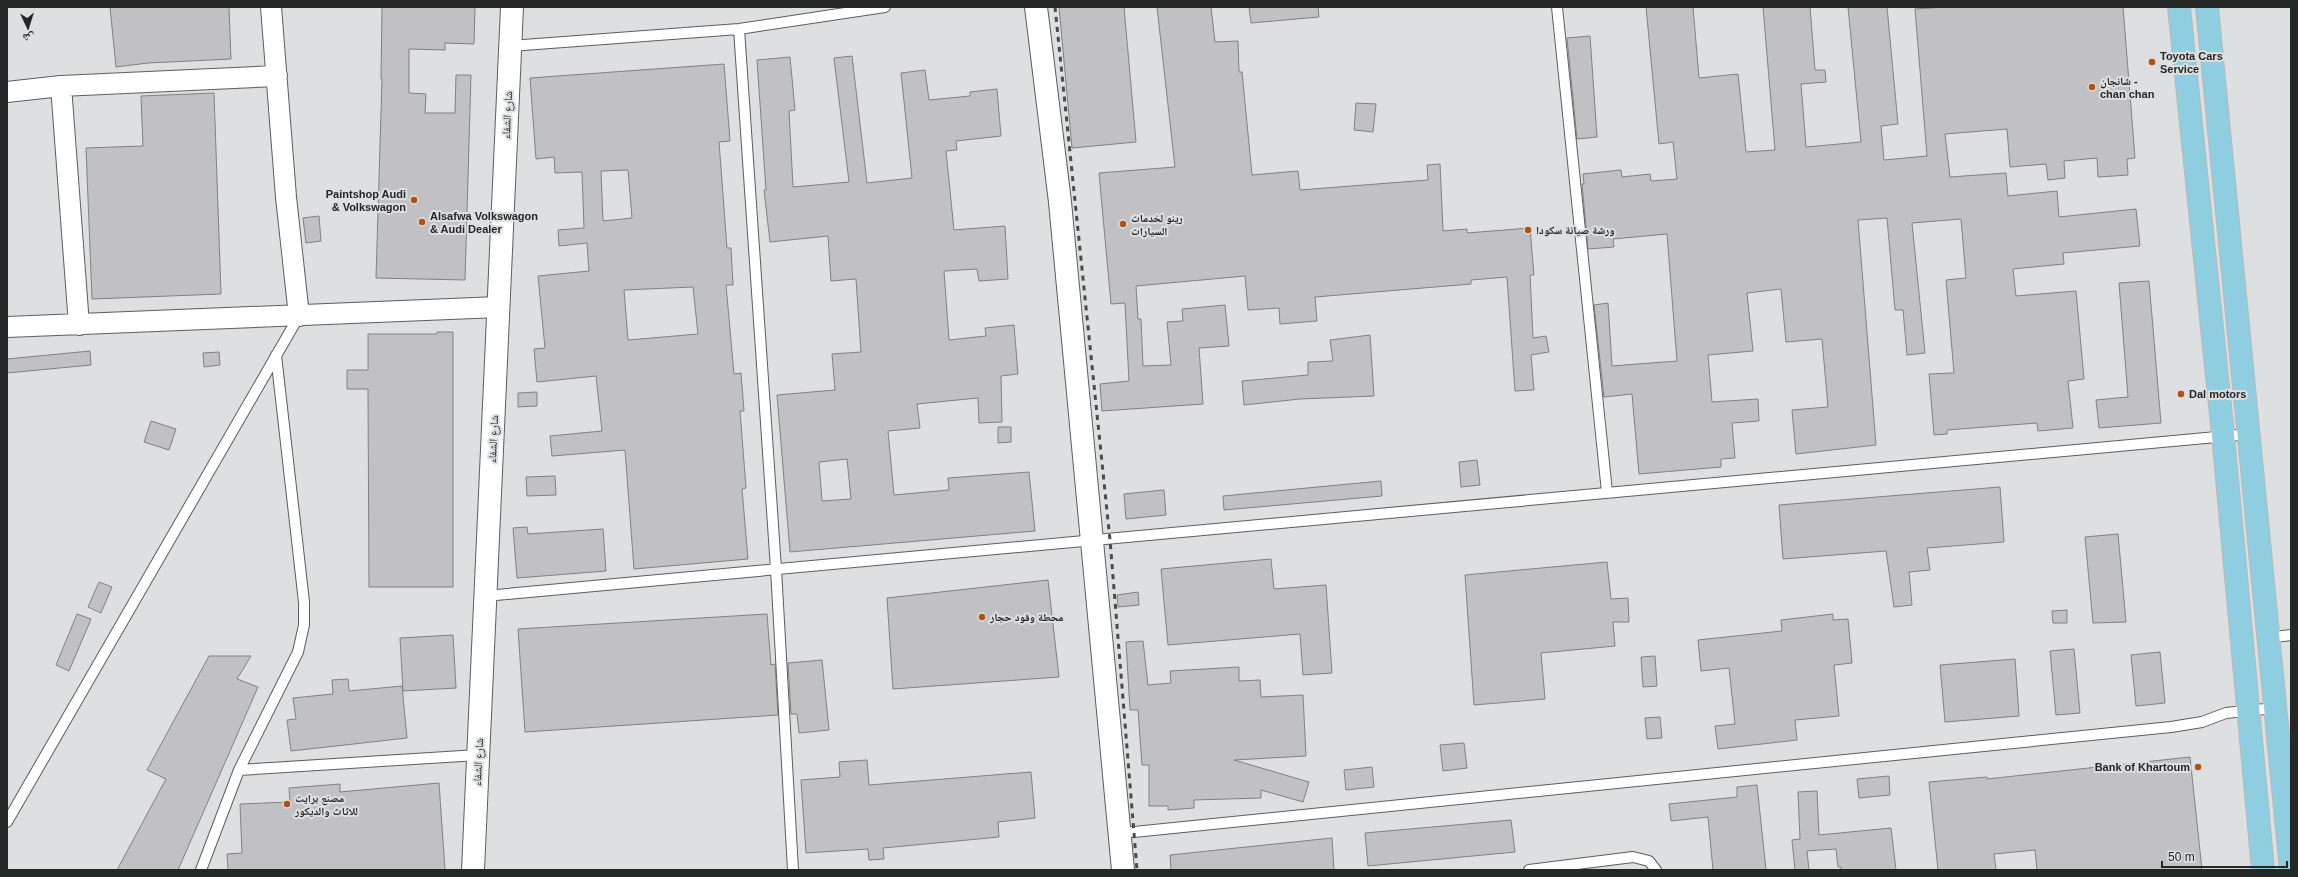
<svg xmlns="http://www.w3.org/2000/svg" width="2298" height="877" viewBox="0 0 2298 877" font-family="Arial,'Noto Naskh Arabic',sans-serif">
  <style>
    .building { fill: #c1c0c2; stroke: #818082; fill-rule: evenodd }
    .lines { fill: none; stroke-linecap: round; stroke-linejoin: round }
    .lane-casing { stroke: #5c5d5f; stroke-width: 12 }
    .street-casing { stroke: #5c5d5f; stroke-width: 22 }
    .secondary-casing { stroke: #5c5d5f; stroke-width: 24 }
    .primary-casing { stroke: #b9baba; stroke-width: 24 }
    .lane { stroke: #fff; stroke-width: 10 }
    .street { stroke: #fff; stroke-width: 20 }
    .secondary { stroke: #fff; stroke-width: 22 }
    .primary { stroke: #8ecee0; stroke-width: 22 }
    .rail { stroke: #4a4b4b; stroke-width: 3; stroke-dasharray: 5 5; stroke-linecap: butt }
    .poi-dot { fill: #b35113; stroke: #dddfe0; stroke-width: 1.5 }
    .labels { text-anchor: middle; stroke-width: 4; stroke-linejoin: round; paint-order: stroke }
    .poi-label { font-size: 11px; font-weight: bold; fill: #252626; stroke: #dddfe0; text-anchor: start }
    .street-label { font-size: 11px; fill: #252626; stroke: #dddfe0 }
  </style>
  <rect width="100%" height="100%" fill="#dddfe0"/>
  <!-- building -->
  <path class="building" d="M110,7H229L231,59L148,63L116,67Z
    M382,7H475L474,44L445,43V50L409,49V93L426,94L425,113H455L456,75H471L465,280L376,278L382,79H381Z
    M1059,7H1124L1136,142L1072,148Z
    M1157,7H1211L1215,42L1238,41L1239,72H1242L1252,175L1298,171L1300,190L1428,180L1427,165L1440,164L1443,231L1467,229V233L1530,228L1534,275H1530L1533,338L1546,336L1549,352L1531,355L1534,390L1515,391L1507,277L1471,280V284L1315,297L1317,321L1280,324L1279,308L1248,310L1245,276L1136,286L1138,319H1141L1143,366L1171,365L1167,322L1183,321L1182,309L1225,305L1229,346L1199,348L1203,404L1102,411L1100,384L1129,381L1125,303L1111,304L1099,173L1175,167Z
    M1249,7H1318L1319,17L1251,23Z
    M1646,7H1693L1699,78L1738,74L1746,152L1775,150L1763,7H1810L1815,70H1825L1826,82L1801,84L1806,147L1861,142L1848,7H1887L1898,124L1881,126L1884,160L1927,156L1915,9L1944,7H2123L2135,158L2127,159L2128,175L2098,177L2097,158L2064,161L2065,178L2048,180L2046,164L2010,167L2007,129L1945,134L1950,177L2006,173L2008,196L2057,191L2059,217L2136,209L2140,246L2063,253L2064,264L2013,269L2016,296L2076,291L2084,379L2068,381L2073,428L2038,431L2037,423L1947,430V434L1934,435L1929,374L1954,373L1946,280L1966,278L1961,219L1912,223L1925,353L1907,355L1903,310H1895L1887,218L1858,220L1876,445L1796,454L1792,410L1828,407L1822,339L1786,342L1781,289L1747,293L1753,351L1708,355L1712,402L1758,399L1759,421L1732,423L1735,458L1721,459V467L1639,474L1632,394L1604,397L1594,305L1608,303L1612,366L1677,361L1667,234L1613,239L1614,247L1588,249L1582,184H1584L1583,174L1621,170L1622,177L1650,174L1651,181L1677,179L1673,142L1659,144Z
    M1590,36L1597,137L1577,139L1567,38Z
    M852,56L867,183L912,178L901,73L925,70L929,100L970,96V92L997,89L1001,136L956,141L957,150L946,151L954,230L1005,226L1008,279L979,281L977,269L944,271L949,340L986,336L985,328L1014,325L1018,374L1001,376L1002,422L979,423L978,398L917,404L920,428L888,431L894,495L949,490L948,478L1029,472L1035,531L790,552L777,395L835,390L832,354L861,352L856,279L831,281L828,236L770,242L764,190H766L757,60L790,57L795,110L789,111L793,187L849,182L834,58ZM847,459L851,499L822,501L819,462Z
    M724,64L730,141L719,142L727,248H731L733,285H726L734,374L741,373L744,411H740L746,488L742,489L748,559L634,569L625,450L552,456L550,436L602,431L596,376L537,382L534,349L545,348L538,276L589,271L587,243L559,246L558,230L584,228L582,172L555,173L554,157L536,159L530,78ZM628,170L632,218L603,221L601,171ZM693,287L698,334L628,340L624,290Z
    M214,93L221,294L92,299L86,148L143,146L141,96Z
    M1356,103L1376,104L1373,132L1354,130Z
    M319,216L321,241L306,243L303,218Z
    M2149,281L2161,423L2099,428L2096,400L2128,397L2119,283Z
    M437,332H453V587H369L368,389H347V370H368V334H437Z
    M1370,335L1374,396L1300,399L1244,405L1242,381L1308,375V362L1333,361L1330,340Z
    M90,351L91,365L7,373V359Z
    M219,352L220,365L204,367L203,353Z
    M537,392V406L518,407V393Z
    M151,421L176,429L169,450L144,442Z
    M998,427H1011V442L998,443Z
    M1477,460L1480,485L1461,487L1459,462Z
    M555,476L556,495L527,496L526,477Z
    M1381,481L1382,496L1224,510L1223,496Z
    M2000,487L2004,542L1927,548L1930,570L1909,572L1912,605L1894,607L1886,551L1783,559L1779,505Z
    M1164,490L1166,515L1126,519L1124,494Z
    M527,527L528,534L603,529L606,571L517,578L513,528Z
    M2118,534L2126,622L2093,623L2085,537Z
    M1271,559L1274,589L1326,585L1332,673L1303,675L1300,634L1168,645L1161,569Z
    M1607,562L1611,599L1628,598L1629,622H1613L1615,646L1541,653L1545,699L1474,705L1465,575Z
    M1048,580L1059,677L893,689L887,598Z
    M99,582L112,587L101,613L88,607Z
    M1138,592L1139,605L1118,607L1117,595Z
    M2067,610V623H2053L2052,611Z
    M77,614L91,619L69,671L56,665Z
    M767,614L771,665L775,664L778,715L525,732L518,629Z
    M1833,614V620L1848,619L1852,663L1834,665L1839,716L1795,720L1797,740L1718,749L1715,726L1735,724L1729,668L1701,671L1698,640L1782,631L1781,620Z
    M453,635L456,688L403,691L400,638Z
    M1143,641L1148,685L1171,683L1170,671L1239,667V681L1260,680L1261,697L1303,695L1306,756L1234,760L1309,782L1303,802L1261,790V798L1194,800V808L1168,810V806H1149V765H1142L1138,710H1130L1126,642Z
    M2074,649L2080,713L2056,715L2050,651Z
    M2160,652L2165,703L2136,706L2131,655Z
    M209,656H251L237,679L258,687L178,870H117L166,779L147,770Z
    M1655,656L1657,686L1643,687L1641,657Z
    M2015,659L2019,716L1945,722L1940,665Z
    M822,660L829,730L799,733L797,714H791L788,663Z
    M348,679L349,691L402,686L407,738L291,751L287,720L296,719L293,698L333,694L332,680Z
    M1660,717L1662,738L1647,739L1645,718Z
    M1464,743L1467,768L1443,771L1440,745Z
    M2190,757L2202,870H2037L2035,850L1994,854L1996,870H1938L1929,782L1987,777V779Z
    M867,760L869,785L1031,772L1035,818L998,822L999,837L883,848L884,859L869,860L868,849L806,853L801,780L840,777L839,762Z
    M1372,767L1374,787L1346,790L1344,770Z
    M1889,776L1890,795L1859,798L1857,779Z
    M439,783L445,870H228L227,854L242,853L240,804L290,802L289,788L340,784V792Z
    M1757,785L1766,870H1713L1708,817L1671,821L1669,804L1737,797V787Z
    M1817,791L1819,835L1891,828L1896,870H1841V867H1838L1836,849L1807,851L1809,870H1795L1792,840L1800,839L1798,792Z
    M1511,820L1515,852L1368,866L1365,833Z
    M1332,838L1334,870H1171L1170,855Z"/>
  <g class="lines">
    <defs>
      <path id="lane" d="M1557,7L1607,492
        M739,29L776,569L793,870
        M510,46L739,29L885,7
        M485,596L2249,434
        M2267,638L2291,635
        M239,770L478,755
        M7,822L299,316
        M1119,832H1134L2171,727L2202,722L2226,713L2275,708
        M201,870L239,770L298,652L304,625V602L276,355
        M1529,870L1633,857L1649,861L1656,870"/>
      <path id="street" d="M271,7L286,197L299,316
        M61,86L79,325
        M7,92L61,86L277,76
        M7,327L499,307"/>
      <path id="secondary" d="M1036,7L1060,202L1123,870
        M473,870L512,7"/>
      <path id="primary" d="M2179,7L2223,435L2263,870
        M2207,7L2291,870"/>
    </defs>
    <!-- lane casing -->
    <use href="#lane" class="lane-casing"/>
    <!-- street casing -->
    <use href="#street" class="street-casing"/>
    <!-- secondary casing -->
    <use href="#secondary" class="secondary-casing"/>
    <!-- primary casing -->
    <use href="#primary" class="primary-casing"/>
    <!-- lane -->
    <use href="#lane" class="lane"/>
    <!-- street -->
    <use href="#street" class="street"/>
    <!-- secondary -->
    <use href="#secondary" class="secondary"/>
    <!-- primary -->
    <use href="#primary" class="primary"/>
    <!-- rail -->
    <path class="rail" d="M1055,7L1110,540L1137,870"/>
  </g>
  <!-- markers -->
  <g class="poi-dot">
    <circle cx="2152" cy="62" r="4"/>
    <circle cx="2092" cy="87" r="4"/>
    <circle cx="414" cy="200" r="4"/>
    <circle cx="422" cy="222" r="4"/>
    <circle cx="1123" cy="224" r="4"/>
    <circle cx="1528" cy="230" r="4"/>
    <circle cx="2181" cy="394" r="4"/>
    <circle cx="982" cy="617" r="4"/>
    <circle cx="2198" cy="767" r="4"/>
    <circle cx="287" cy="804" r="4"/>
  </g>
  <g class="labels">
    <!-- poi labels -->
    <g class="poi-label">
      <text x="2160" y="60">Toyota Cars<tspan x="2160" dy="13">Service</tspan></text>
      <text x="2100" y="85">شانجان -<tspan x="2100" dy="13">chan chan</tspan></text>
      <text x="406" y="198" text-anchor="end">Paintshop Audi<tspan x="406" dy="13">&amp; Volkswagon</tspan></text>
      <text x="430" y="220">Alsafwa Volkswagon<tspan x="430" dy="13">&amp; Audi Dealer</tspan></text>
      <text x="1131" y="222">رينو لخدمات<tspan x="1131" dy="13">السيارات</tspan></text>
      <text x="1536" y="234">ورشة صيانة سكودا</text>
      <text x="2189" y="398">Dal motors</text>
      <text x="990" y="621">محطة وقود حجار</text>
      <text x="2190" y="771" text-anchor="end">Bank of Khartoum</text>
      <text x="295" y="802">مصنع برايت<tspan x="295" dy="13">للاثاث والديكور</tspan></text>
    </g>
    <!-- street labels -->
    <g class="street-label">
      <text transform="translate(507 115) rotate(-87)" y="4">شارع الشفاء</text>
      <text transform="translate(493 439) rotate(-87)" y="4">شارع الشفاء</text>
      <text transform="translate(478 762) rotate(-87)" y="4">شارع الشفاء</text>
    </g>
  </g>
  <!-- border -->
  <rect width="2298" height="877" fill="none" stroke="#252626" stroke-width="16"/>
  <!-- north arrow -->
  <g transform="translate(28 28) rotate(176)" stroke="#dddfe0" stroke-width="3" paint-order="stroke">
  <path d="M0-3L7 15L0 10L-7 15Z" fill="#252626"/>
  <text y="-6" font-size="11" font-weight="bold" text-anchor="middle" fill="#252626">ش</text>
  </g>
  <!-- scale -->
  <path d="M2162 861v6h125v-6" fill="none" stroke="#252626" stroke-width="2"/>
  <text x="2168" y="861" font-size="12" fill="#252626" stroke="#dddfe0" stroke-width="3" paint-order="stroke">50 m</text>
</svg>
